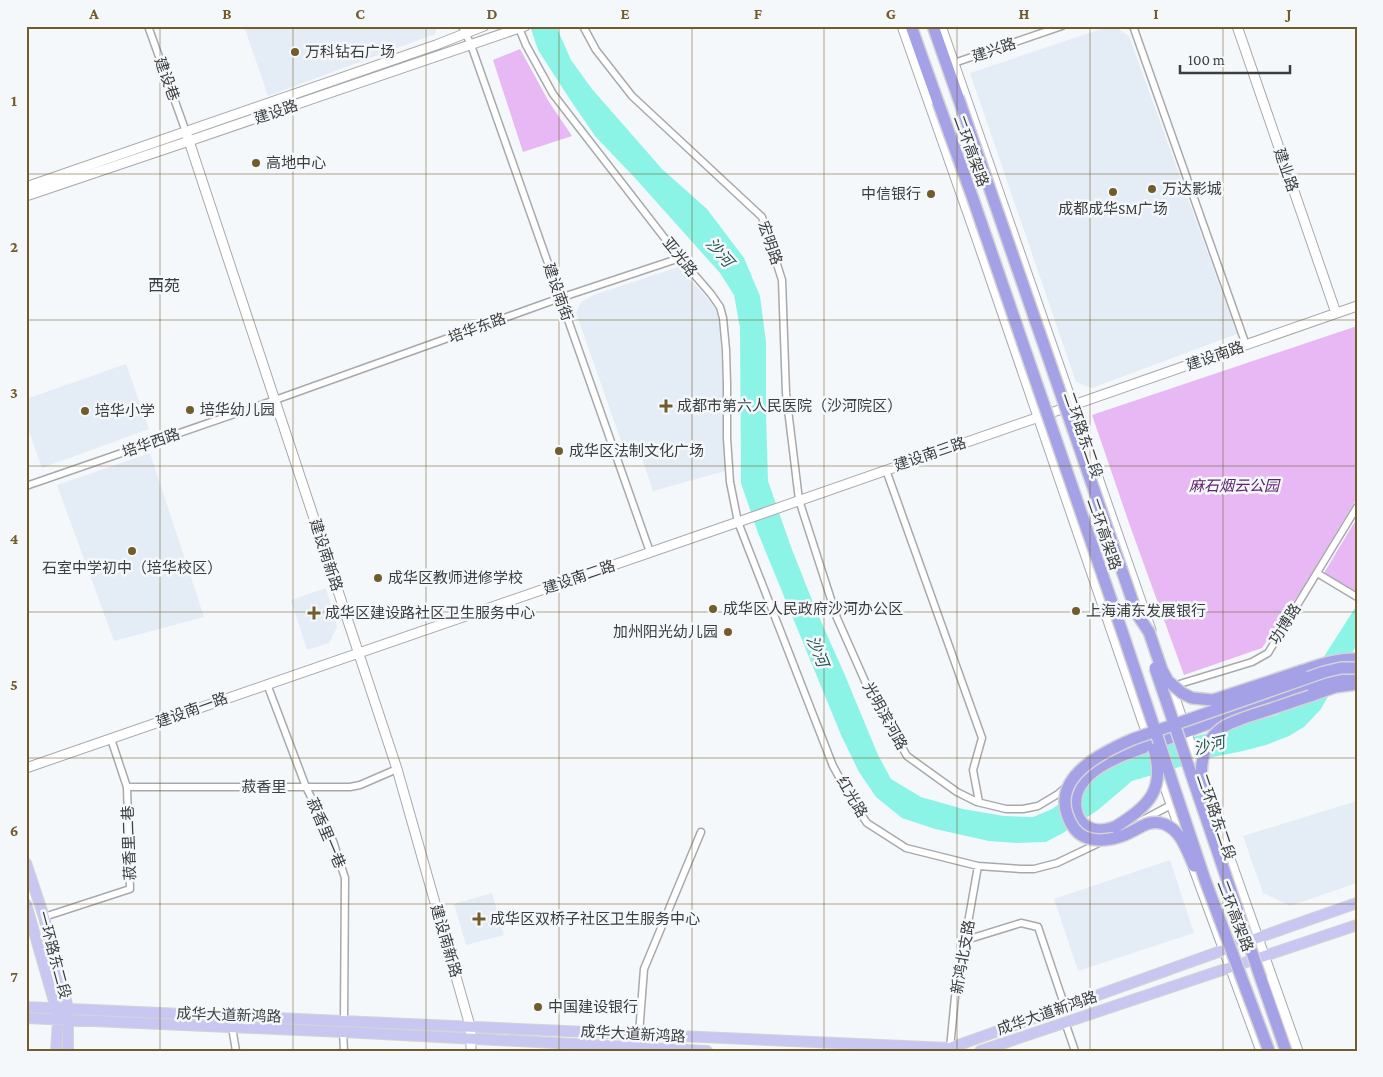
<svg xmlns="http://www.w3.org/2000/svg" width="1383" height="1077" viewBox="0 0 1383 1077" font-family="'Crimson Pro','Noto Sans SC',serif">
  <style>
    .built { fill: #e4ecf5 }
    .green { fill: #e7b8f4 }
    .water { fill: #8bf4e7 }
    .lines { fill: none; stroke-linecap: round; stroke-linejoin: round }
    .street-casing { stroke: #a7a9ac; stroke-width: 9 }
    .secondary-casing { stroke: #a7a9ac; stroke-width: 11 }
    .primary-casing { stroke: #d4d4d5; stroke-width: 12 }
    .highway-casing { stroke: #d4d4d5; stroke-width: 14 }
    .street { stroke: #fff; stroke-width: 6 }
    .secondary { stroke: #fff; stroke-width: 9 }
    .primary { stroke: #c8c7f1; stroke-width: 10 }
    .highway { stroke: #a4a1e7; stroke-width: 11 }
    .highway-bridge-casing { stroke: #d4d4d5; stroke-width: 14; stroke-linecap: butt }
    .highway-bridge { stroke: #a4a1e7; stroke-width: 11 }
    .grid { fill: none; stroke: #725c2c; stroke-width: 1; stroke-opacity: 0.55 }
    .poi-dot { fill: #725c2c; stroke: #f5f8fb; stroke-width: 2 }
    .labels { text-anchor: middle; stroke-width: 5; stroke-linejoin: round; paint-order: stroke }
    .street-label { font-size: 15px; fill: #3c3d3e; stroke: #f5f8fb }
    .poi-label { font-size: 15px; fill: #3c3d3e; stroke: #f5f8fb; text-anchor: start }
    .park-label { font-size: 15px; font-style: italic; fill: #5e246c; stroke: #f5f8fb }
    .water-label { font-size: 16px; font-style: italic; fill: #285651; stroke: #f5f8fb }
    .neighbourhood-label { font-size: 16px; fill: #3c3d3e; stroke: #f5f8fb }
    .neatline { fill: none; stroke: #725c2c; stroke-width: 2 }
    .grid-label { font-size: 16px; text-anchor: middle; font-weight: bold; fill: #725c2c }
  </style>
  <rect width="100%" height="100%" fill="#f5f8fb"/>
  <!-- built -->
  <path class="built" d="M244,26H437L435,34L268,96Z
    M1110,26H1114L1129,36L1237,334L1092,388L1076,382L970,73Z
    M678,267L709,300L716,310L719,323L723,379L725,471L653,491L638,447L625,452L576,313L581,302L594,295Z
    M126,364L149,429L42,468L26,423V399Z
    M150,453L204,617L114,641L57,485Z
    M326,588L337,627L329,643L307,650L291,600Z
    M1357,801V883L1290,906L1263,893L1243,836Z
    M1170,860L1194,933L1078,971L1054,899Z
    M492,893L504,935L466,945L454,904Z"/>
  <!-- green -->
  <path class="green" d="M520,49L549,102L572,136L523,152L493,60Z
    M1357,326V496L1354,503L1300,592L1262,648L1184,675L1129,523L1092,415Z
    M1357,518V592L1324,573Z"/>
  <!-- water -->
  <path class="water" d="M530,26H556L571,60L592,89L662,169L707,209L744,258L760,296L766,342V412L768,481L791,547L816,610L844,673L878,755L891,779L921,797L963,809L1004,816L1033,817L1052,809L1113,763L1174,742L1277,715L1286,708L1314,672L1357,605V644L1321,709L1304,727L1289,736L1266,745L1243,751L1213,757L1132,781L1098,810L1063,833L1046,842L1016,843L989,841L935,829L902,818L876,797L859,772L841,735L758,533L741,483L740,328L734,295L720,273L635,178L595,136L571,101L538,50Z"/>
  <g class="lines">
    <defs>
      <path id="street" d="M148,26L186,132
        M462,26L471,45L650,552
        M583,26L596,50L632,96L762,217L782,280L786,393L799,500L837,618L868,688L907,756L957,792L977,802L1006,809H1023L1038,806L1058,794L1067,786
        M1133,26L1246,345
        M519,28L526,45L553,94L680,258L711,294L720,307L723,318L726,350L727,384V438L730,482L738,522L833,766L854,804L867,823L906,848L978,866L1021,869H1034L1057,863L1101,842
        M954,63L1062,26
        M886,470L982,738L973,770L979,802
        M26,486L275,400L560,298L680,258
        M1317,573L1357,597
        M267,684L306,787L333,841L345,878L344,1020
        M1173,686L1252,662L1268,653L1357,507
        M127,787H350L360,785L397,769
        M1139,822L1171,805
        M44,917L130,889L127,787L111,739
        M966,940L1021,923L1038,927L1065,1007
        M1065,1022L1075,1051
        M232,1027L236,1051
        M343,1032L344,1051
        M639,1034L644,969L701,832
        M950,1048L955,997L978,866"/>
      <path id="secondary" d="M902,26L978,242L1149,740
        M941,26L1151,630
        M1237,26L1336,313
        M186,132L397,769L470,1026L471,1038V1051
        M26,187L436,45L484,26
        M26,196L189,141L525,26
        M1170,683L1200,772
        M26,768L738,522L1357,306
        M1159,771L1183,837
        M1204,785L1298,1051
        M1191,861L1261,1051"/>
      <path id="primary" d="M26,863L44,917L68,1008V1051
        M26,904L56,1008L58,1020L56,1051
        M26,1007L950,1048C1086,1000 1221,950 1357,903
        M26,1018L343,1032L707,1051
        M980,1051L1357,925"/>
      <path id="highway" d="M911,26L938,102
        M933,26L958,97
        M1301,671C1319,665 1338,658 1357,659
        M1310,696L1335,687L1357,684
        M1115,827C1106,830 1096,832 1088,827C1073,819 1073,797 1081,785C1091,769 1110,761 1126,754L1329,679L1345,677H1357
        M1261,979L1286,1051"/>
    </defs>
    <!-- street casing -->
    <use href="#street" class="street-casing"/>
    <!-- secondary casing -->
    <use href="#secondary" class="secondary-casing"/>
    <!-- primary casing -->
    <use href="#primary" class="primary-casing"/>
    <!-- highway casing -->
    <use href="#highway" class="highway-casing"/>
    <!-- street -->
    <use href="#street" class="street"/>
    <!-- secondary -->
    <use href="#secondary" class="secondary"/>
    <!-- primary -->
    <use href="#primary" class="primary"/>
    <!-- highway -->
    <use href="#highway" class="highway"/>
    <defs>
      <path id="highway-bridge" d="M958,97L1137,614L1149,632L1162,670L1168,681L1182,693L1192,698L1213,700L1301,671
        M938,102L972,196L1125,640L1205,880L1269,1051
        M1155,668L1261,979
        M1204,792C1198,768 1202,740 1225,726C1236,720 1249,716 1262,712C1278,707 1294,701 1310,696
        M1115,827C1148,807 1166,790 1154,749
        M1194,866C1187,851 1181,830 1164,824C1149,819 1142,827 1129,833C1117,839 1098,843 1085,837C1075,833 1070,823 1067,814C1054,775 1105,751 1133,739L1324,672L1341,668H1357"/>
    </defs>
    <!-- highway-bridge casing -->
    <use href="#highway-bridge" class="highway-bridge-casing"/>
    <!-- highway-bridge -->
    <use href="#highway-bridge" class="highway-bridge"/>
  </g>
  <!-- grid -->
  <path class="grid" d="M160,26V1051M293,26V1051M426,26V1051M559,26V1051M692,26V1051M824,26V1051M957,26V1051M1090,26V1051M1223,26V1051M26,174H1357M26,320H1357M26,466H1357M26,612H1357M26,758H1357M26,904H1357"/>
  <!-- markers -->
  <g class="poi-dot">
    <circle cx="295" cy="52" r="5"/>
    <circle cx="256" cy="163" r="5"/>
    <circle cx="1152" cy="189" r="5"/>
    <circle cx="1113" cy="192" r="5"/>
    <circle cx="931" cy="194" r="5"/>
    <path d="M663.5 398.5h5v5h5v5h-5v5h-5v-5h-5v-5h5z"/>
    <circle cx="190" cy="410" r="5"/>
    <circle cx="85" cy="411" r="5"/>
    <circle cx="559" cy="451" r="5"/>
    <circle cx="132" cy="551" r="5"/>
    <circle cx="378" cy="578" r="5"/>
    <circle cx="713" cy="609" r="5"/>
    <circle cx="1076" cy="611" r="5"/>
    <path d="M311.5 605.5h5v5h5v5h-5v5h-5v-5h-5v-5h5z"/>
    <circle cx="728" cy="632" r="5"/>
    <path d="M476.5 911.5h5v5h5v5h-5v5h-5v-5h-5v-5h5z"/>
    <circle cx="538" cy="1007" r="5"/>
  </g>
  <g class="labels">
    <!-- street labels -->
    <g class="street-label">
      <text transform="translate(994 50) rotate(-19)" y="5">建兴路</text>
      <text transform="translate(167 79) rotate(70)" y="5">建设巷</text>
      <text transform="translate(276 112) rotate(-19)" y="5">建设路</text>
      <text transform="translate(971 151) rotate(70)" y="5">二环高架路</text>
      <text transform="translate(1286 170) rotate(71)" y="5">建业路</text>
      <text transform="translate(770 243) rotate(71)" y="5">宏明路</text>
      <text transform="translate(680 257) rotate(51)" y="5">亚光路</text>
      <text transform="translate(558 292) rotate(71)" y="5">建设南街</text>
      <text transform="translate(477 328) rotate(-20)" y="5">培华东路</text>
      <text transform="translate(1215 356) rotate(-19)" y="5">建设南路</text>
      <text transform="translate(1083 435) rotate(71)" y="5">二环路东二段</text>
      <text transform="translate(151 443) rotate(-19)" y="5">培华西路</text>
      <text transform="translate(930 454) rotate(-19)" y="5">建设南三路</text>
      <text transform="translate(1104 534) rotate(71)" y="5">二环高架路</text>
      <text transform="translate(326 555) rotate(72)" y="5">建设南新路</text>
      <text transform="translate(579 577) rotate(-19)" y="5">建设南二路</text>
      <text transform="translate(1285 624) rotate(-58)" y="5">功博路</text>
      <text transform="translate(192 710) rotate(-20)" y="5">建设南一路</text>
      <text transform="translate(885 716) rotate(61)" y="5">光明滨河路</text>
      <text x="264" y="792">菽香里</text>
      <text transform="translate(852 797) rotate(59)" y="5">红光路</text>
      <text transform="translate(1216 817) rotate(71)" y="5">二环路东二段</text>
      <text transform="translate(326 833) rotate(67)" y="5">菽香里一巷</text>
      <text transform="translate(129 843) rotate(-92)" y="5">菽香里二巷</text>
      <text transform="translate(1235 916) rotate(69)" y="5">二环高架路</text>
      <text transform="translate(446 941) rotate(74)" y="5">建设南新路</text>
      <text transform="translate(54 955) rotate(75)" y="5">一环路东二段</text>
      <text transform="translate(963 957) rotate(-80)" y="5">新鸿北支路</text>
      <text transform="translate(1047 1013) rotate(-19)" y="5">成华大道新鸿路</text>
      <text transform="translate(229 1015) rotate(2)" y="5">成华大道新鸿路</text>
      <text transform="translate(633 1034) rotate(3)" y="5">成华大道新鸿路</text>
    </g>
    <!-- poi labels -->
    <g class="poi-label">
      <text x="305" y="57">万科钻石广场</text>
      <text x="266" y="168">高地中心</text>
      <text x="1162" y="194">万达影城</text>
      <text x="921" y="199" text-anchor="end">中信银行</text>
      <text x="1113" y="214" text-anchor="middle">成都成华SM广场</text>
      <text x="677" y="411">成都市第六人民医院（沙河院区）</text>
      <text x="200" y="415">培华幼儿园</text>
      <text x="95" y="416">培华小学</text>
      <text x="569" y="456">成华区法制文化广场</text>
      <text x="132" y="573" text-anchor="middle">石室中学初中（培华校区）</text>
      <text x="388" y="583">成华区教师进修学校</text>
      <text x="723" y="614">成华区人民政府沙河办公区</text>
      <text x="1086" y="616">上海浦东发展银行</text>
      <text x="325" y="618">成华区建设路社区卫生服务中心</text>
      <text x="718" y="637" text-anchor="end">加州阳光幼儿园</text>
      <text x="490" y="924">成华区双桥子社区卫生服务中心</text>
      <text x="548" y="1012">中国建设银行</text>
    </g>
    <!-- park labels -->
    <g class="park-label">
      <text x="1234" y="491">麻石烟云公园</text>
    </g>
    <!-- water labels -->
    <g class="water-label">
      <text transform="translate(720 252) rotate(49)" y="6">沙河</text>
      <text transform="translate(818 651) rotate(68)" y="6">沙河</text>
      <text transform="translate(1209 745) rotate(-14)" y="6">沙河</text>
    </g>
    <!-- neighbourhood labels -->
    <g class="neighbourhood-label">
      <text x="164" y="291">西苑</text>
    </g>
  </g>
  <!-- border -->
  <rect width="1383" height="1077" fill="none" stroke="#f5f8fb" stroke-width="55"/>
  <!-- scale -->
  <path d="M1180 65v8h110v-8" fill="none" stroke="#3c3d3e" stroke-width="2.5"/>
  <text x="1188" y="65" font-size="15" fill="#3c3d3e" stroke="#f5f8fb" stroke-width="4" paint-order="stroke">100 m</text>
  <rect x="28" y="28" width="1328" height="1022" class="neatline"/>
  <g class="grid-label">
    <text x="94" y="19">A</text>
    <text x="227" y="19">B</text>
    <text x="360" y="19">C</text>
    <text x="492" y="19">D</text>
    <text x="625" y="19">E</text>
    <text x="758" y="19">F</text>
    <text x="891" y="19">G</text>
    <text x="1024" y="19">H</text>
    <text x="1156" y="19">I</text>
    <text x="1289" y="19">J</text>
    <text x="14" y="106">1</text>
    <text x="14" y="252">2</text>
    <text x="14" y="398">3</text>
    <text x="14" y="544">4</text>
    <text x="14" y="690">5</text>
    <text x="14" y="836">6</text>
    <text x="14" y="982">7</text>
  </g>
</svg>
